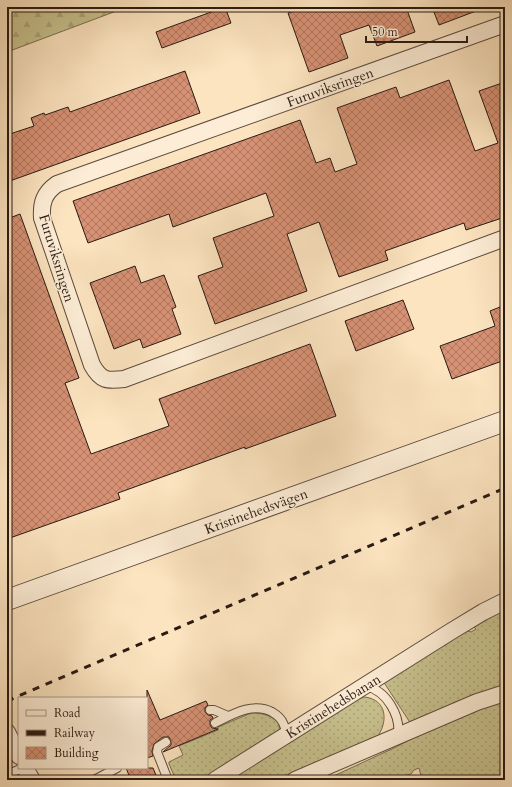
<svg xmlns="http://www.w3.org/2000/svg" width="512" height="787" viewBox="0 0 512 787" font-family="Cardo,serif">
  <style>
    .grass { fill: url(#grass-dots); stroke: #786e50 }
    .forest { fill: url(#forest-firs); stroke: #786e50 }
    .building { fill: url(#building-cross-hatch); stroke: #291a12 }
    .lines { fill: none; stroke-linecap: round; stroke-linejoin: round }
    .service-casing { stroke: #5e4c3e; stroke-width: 10 }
    .minor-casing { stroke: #5e4c3e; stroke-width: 18 }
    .tertiary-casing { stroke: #5e4c3e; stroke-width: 22 }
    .service { stroke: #fdedd6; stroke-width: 8 }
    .minor { stroke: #fdedd6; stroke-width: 16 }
    .tertiary { stroke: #fdedd6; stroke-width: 20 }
    .rail { stroke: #291a12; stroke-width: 3; stroke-dasharray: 7 7; stroke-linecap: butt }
    .labels { text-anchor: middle; stroke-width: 3; stroke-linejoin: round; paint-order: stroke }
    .street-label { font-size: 14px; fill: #291a12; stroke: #fdedd6 }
  </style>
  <defs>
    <pattern id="grass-dots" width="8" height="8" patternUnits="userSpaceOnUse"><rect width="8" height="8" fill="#c7c18d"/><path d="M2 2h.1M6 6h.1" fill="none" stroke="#aba579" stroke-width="1.8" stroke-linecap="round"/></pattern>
    <pattern id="forest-firs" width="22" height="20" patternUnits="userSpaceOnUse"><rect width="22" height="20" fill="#c7c18d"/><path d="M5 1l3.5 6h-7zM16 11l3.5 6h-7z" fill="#aba579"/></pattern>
    <pattern id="building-cross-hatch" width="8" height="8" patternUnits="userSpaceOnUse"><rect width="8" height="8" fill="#d79174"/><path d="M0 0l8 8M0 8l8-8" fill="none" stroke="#ae765e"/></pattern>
  </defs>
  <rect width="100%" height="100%" fill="#fce4c0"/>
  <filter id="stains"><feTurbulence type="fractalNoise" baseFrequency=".005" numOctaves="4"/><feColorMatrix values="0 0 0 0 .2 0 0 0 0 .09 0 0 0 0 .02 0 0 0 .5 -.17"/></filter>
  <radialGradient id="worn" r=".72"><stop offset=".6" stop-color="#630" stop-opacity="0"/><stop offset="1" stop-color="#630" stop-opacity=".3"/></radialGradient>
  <!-- grass -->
  <path class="grass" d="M505,609V688L411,724L383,681L465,630L471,632L476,629L474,627L475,625Z
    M365,697C387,700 388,721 378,736L275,780H224L359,698Z
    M505,698V774L474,780H422L419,768L414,770L411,774L404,776L406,780H325L396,747L424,732Z
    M251,713C262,712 287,719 277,734L204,780H176L169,764V762L183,755L179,746L218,730V727Z"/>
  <!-- forest -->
  <path class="forest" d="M7,7H127L7,52Z"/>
  <!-- building -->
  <path class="building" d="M225,7L231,23L162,48L156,32Z
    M305,7H406L415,32L377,46L369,25L340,35L348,58L309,72L288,13Z
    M432,7H483L484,8L439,25Z
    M185,71L200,113L7,182V135L34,126L31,118L44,113L45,115L68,107L70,112Z
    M449,80L475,151L498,143L479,91L505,82V217L466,230L464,223L385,251L388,260L339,277L319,222L287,234L307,291L215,324L198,276L223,267L213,238L274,216L266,193L173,227L169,214L88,243L73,201L300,120L316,163L330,158L335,172L357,164L337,108L396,87L400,98Z
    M20,214L79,378L65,383L91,454L169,426L159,399L310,344L336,416L245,449V447L118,493L120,499L7,539V219Z
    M135,266L141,283L164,275L176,307L172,309L181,334L143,348L140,339L114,349L90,283Z
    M403,300L414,329L356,351L345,321Z
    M505,305V360L452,379L440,346L495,326L490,311Z
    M147,690L160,720L206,701L208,705L205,708V712L208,715L212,716L213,718L210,720V725L212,728L218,729L163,752L171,745V742L169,737H163L154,744L152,751L153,756L147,758Z
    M126,768H153L158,780H131Z"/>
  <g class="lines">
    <defs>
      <path id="service" d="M366,686C387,691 401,716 398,736
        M210,710H214L228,716
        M215,723C233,714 253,702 272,712C277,715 281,718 283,723C285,727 286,731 287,735
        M166,742L158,747L157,752L168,780
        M7,775L22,768
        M94,780L117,768"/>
      <path id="minor" d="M505,24L57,184C44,193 41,203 42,218L92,365C101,381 107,381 124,379L505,238
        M7,732L19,756
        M25,768L32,780
        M215,780L450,632L483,612L505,601
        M295,780L477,702L505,693"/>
      <path id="tertiary" d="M7,600L505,421"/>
    </defs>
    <!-- service casing -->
    <use href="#service" class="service-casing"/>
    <!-- minor casing -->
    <use href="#minor" class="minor-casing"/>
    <!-- tertiary casing -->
    <use href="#tertiary" class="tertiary-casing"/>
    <!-- service -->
    <use href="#service" class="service"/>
    <!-- minor -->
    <use href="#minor" class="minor"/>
    <!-- tertiary -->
    <use href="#tertiary" class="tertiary"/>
    <!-- rail -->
    <path class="rail" d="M7,701L505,488"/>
  </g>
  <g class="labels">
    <!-- street labels -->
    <g class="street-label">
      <text transform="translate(330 87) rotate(-20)" y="5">Furuviksringen</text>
      <text transform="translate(57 258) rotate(73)" y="5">Furuviksringen</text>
      <text transform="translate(256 511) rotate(-20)" y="5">Kristinehedsvägen</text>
      <text transform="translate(333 706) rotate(-32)" y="5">Kristinehedsbanan</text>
    </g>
  </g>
  <!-- margin -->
  <rect width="512" height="787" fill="none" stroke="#fce4c0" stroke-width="24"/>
  <rect x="8" y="8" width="496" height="771" fill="none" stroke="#291a12" stroke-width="2"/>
  <rect x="12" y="12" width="488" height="763" fill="none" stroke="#291a12"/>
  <!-- legend -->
  <rect x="18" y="697" width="130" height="72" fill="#fdedd6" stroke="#a89988"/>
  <rect x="26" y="710" width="20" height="6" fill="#fdedd6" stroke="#a89988"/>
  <text x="54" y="717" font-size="12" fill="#291a12">Road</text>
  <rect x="26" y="730" width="20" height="6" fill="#291a12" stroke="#a89988"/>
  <text x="54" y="737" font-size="12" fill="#291a12">Railway</text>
  <rect x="26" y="747" width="20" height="12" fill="url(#building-cross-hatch)" stroke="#a89988"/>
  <text x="54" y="757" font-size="12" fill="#291a12">Building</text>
  <!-- scale -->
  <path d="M366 36v6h101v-6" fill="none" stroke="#291a12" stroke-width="2"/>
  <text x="372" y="36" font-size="12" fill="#291a12" stroke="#fdedd6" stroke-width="3" paint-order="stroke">50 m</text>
  <rect width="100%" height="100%" filter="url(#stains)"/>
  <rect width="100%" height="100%" fill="url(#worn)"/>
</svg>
